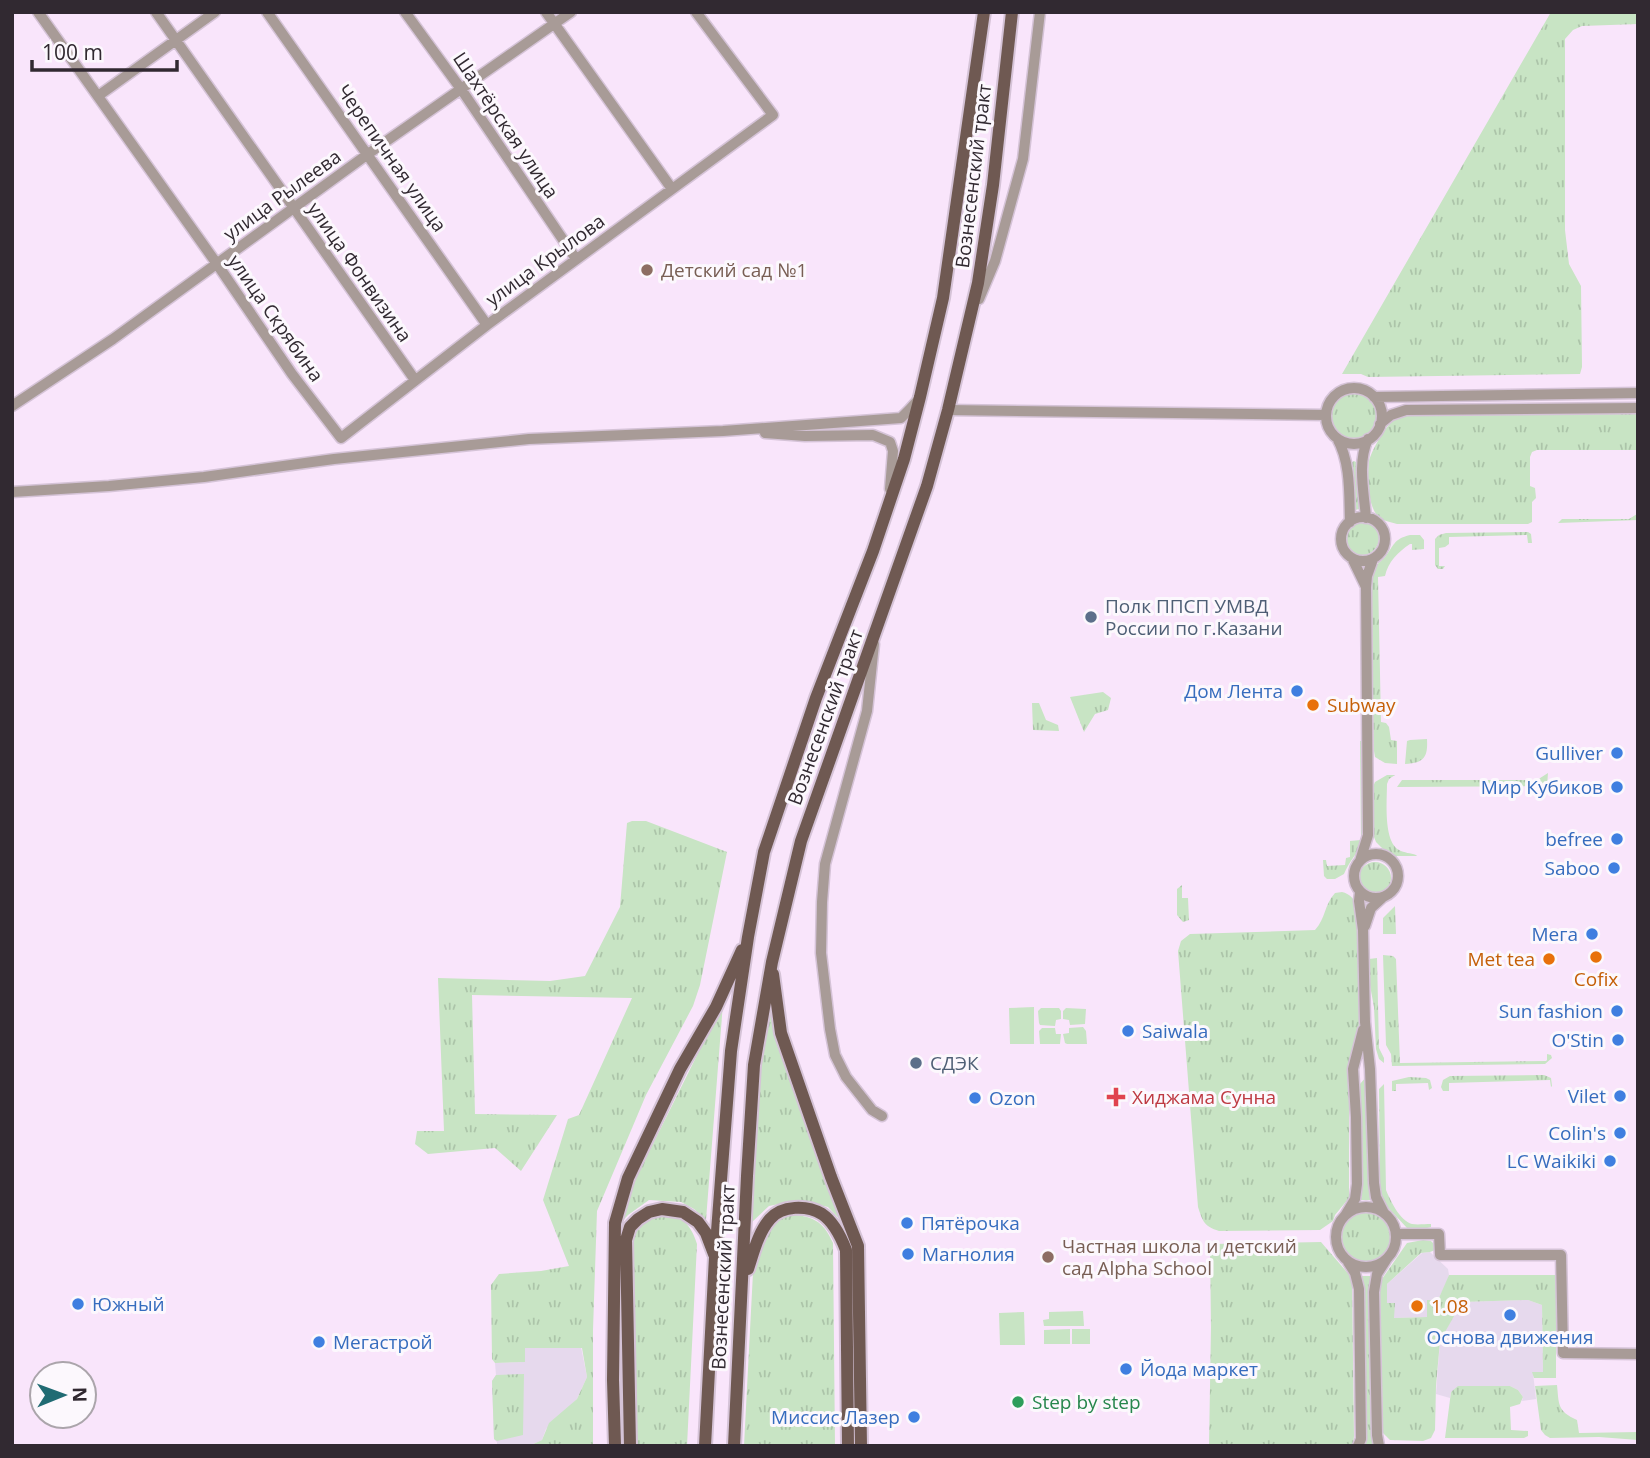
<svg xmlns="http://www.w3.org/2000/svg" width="1650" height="1458" viewBox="0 0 1650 1458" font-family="'Open Sans',sans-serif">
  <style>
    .commercial { fill: #e6d9ed }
    .grass { fill: url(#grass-tufts) }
    .green { fill: #c8e4c4 }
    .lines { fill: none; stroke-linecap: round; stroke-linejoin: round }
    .minor-casing { stroke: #d5c3d7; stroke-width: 13 }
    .major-casing { stroke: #d5c3d7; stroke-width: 16 }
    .minor { stroke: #a89b97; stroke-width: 10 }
    .major { stroke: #6f5952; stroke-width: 12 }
    .education-dot { fill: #8d6e63; stroke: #fcf8fd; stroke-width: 2.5 }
    .service-dot { fill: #5c6f8a; stroke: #fcf8fd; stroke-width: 2.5 }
    .shop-dot { fill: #3f7fe0; stroke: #fcf8fd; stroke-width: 2.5 }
    .food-dot { fill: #e8710a; stroke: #fcf8fd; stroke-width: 2.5 }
    .health-dot { fill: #e0444e; stroke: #fcf8fd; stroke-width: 2.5 }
    .leisure-dot { fill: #2e9e5b; stroke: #fcf8fd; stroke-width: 2.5 }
    .labels { text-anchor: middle; stroke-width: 6; stroke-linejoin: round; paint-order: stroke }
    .street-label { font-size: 19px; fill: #312931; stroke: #fcf8fd }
    .education-label { font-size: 19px; fill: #785e54; stroke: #fcf8fd; text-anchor: start }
    .service-label { font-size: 19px; fill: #4e5e75; stroke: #fcf8fd; text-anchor: start }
    .shop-label { font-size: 19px; fill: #366cbe; stroke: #fcf8fd; text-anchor: end }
    .food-label { font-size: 19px; fill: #c56008; stroke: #fcf8fd; text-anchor: start }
    .health-label { font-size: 19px; fill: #be3a42; stroke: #fcf8fd; text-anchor: start }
    .leisure-label { font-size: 19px; fill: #27864d; stroke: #fcf8fd; text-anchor: start }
  </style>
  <defs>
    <pattern id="grass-tufts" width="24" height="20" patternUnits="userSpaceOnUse" patternTransform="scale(1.75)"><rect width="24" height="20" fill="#c8e4c4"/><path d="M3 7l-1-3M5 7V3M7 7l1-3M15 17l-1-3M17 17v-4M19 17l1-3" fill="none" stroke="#acc4a9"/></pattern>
  </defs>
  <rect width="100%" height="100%" fill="#f9e5fb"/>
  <!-- commercial -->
  <path class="commercial" d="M1430,1252L1448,1269L1449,1275L1447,1281L1438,1300L1427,1317L1394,1318L1387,1303V1284L1422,1253Z
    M1528,1300L1542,1305L1543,1372L1533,1373L1536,1399L1522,1401L1523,1397L1518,1390L1510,1386H1464L1451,1392L1450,1398L1436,1394L1440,1341L1461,1302Z
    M581,1347L587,1377L577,1399L546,1429L542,1440L529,1446H497V1442L494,1439L492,1381L496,1375L495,1363L524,1362L525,1348Z"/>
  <!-- grass -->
  <path class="grass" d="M1551,12H1638V24L1582,26L1573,30L1565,39V230L1569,264L1581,286L1582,367L1580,374L1368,377L1361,374H1342Z
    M1330 416a24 24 0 1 1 48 0a24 24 0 1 1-48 0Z
    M1638,412V520L1558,523L1562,519H1629L1637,514V454L1636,450H1537L1532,452L1530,457V486L1535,488L1536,498L1532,502V522L1528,524H1397C1390,522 1382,521 1377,515C1368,505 1367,476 1369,462C1370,453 1386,425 1394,420C1397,417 1399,417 1404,416Z
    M1354,461L1358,463L1359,509L1352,511L1351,463Z
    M1345 538a17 17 0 1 1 34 0a17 17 0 1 1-34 0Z
    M1528,532L1531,534L1532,543H1528L1527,535L1449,537V544L1445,547L1439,548V566H1445L1443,569H1438L1435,565V539L1439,535L1446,533Z
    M1410,535H1420L1424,540V549L1412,550V544H1410C1398,552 1388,562 1385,576L1378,577L1381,722L1386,723L1389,727L1391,740L1397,741V764L1385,763L1375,757L1374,751L1370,575C1373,567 1379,563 1385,557C1394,546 1393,539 1410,535Z
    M1103,692L1111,698L1108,710L1095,714L1084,732L1070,697Z
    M1032,703H1039L1046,720L1058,725L1059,731L1033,730Z
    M1427,739C1428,757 1424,763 1405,764L1407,741L1410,740Z
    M1360,741H1362V841C1358,854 1349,861 1344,874L1335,879H1327L1324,876L1323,860H1326L1327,866L1345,865L1346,858L1350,857V841L1361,840Z
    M1548,773L1547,786L1397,787L1402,780H1537Z
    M1387,775H1395L1389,779L1387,784C1387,800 1383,841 1399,850C1404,853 1411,853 1416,855L1417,856H1394L1383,849L1376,842L1374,837L1373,787L1375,782Z
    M632,821H646L727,852L700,985L693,1006L646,1095L597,1211L593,1330V1446H529L542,1440L549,1423L577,1399L587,1377L582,1348H525V1362L495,1363L492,1359L491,1285L499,1274L541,1271L569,1266L543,1200L568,1119L579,1115L632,998L472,995L475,1114L557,1115L521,1171L495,1148L428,1154L415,1144L417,1131H444L438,978L550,981L585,976L620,907L627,823Z
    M1359 878a16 16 0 1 1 32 0a16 16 0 1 1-32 0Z
    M1182,885V898H1188L1189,920L1183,922L1177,915V889Z
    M1342,892C1358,896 1357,910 1358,924L1360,1035L1349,1075V1198L1335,1215L1333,1221L1320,1230L1219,1231C1204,1226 1203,1222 1198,1207L1178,951L1181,941L1190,934L1315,930C1326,918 1324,905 1335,893Z
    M1395,906L1396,934H1383V918Z
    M1383,955L1393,956L1396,959L1400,1063L1546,1061L1547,1060V1054L1551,1055L1552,1058L1545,1064L1392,1066L1391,1054L1386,1045Z
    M1377,958L1379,1048L1384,1058V1063L1379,1059L1376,1049L1374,1007L1369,980V959Z
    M769,995L771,1017L777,1045L846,1226L828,1207L806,1202H789L769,1206L751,1223L760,1062Z
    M723,1003L706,1220L694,1209L681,1202L649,1200L628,1215L619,1225L624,1205L637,1176Z
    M1544,1075L1551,1078L1552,1086L1551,1087L1550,1080L1449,1083V1091H1443L1441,1087L1443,1080L1450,1076Z
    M1366,1077L1370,1200H1360L1362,1196L1360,1084Z
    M1409,1077L1426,1078L1430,1080L1432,1088L1429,1090L1428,1083L1396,1084V1091H1392V1081Z
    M1384,1084L1386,1190C1390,1200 1400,1221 1412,1224C1417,1225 1425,1224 1431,1224V1227L1427,1228H1407L1382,1201L1380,1184L1379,1089Z
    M1341 1237a25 25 0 1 1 50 0a25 25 0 1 1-50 0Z
    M659,1214C681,1214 691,1224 697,1244L687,1446H633L631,1243C636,1224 642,1221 659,1214Z
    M788,1214C812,1216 823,1220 833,1243L835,1446H744L755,1234L761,1226Z
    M1423,1240L1431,1241L1434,1244L1435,1250L1430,1252L1421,1253L1387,1284V1303H1395L1394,1318L1427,1317V1300H1438L1449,1275H1556V1378H1534L1532,1372H1543L1542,1305L1528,1300L1462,1302L1440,1341L1436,1386L1435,1430L1431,1438L1423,1441L1390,1440L1383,1433L1380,1292L1382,1279L1407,1243Z
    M1321,1242L1352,1278L1354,1436L1353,1446H1209L1211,1327L1210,1244Z
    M1361,1276H1371L1373,1446H1365L1363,1284Z
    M524,1374L523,1435L497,1441L494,1439L492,1381L496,1375Z
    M1557,1385C1559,1404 1557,1411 1577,1420L1579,1433L1638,1432V1440L1599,1437L1550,1438L1545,1435L1541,1430L1535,1386Z
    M1458,1386H1510L1518,1390L1523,1397L1520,1404L1510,1407L1511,1430L1528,1431V1436L1524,1438H1445L1451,1392Z"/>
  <!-- green -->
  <path class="green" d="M1034,1007V1044H1010L1009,1008Z
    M1041,1008H1059L1061,1011V1019L1056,1020L1055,1026L1040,1025L1039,1023L1038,1011Z
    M1066,1008L1086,1009L1085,1024L1070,1025L1069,1020L1063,1019V1011Z
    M1083,1027L1086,1031L1087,1044H1067L1065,1043L1063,1034L1069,1033V1028Z
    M1042,1028H1055L1056,1034H1061L1060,1044H1040L1039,1031Z
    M1083,1311L1084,1326H1044L1043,1320L1049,1319V1312Z
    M1024,1312L1025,1345H1000L999,1313Z
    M1070,1329V1344H1044V1330Z
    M1072,1329H1090V1344H1072Z"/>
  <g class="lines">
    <defs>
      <path id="minor" d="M38,12L217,264L292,374L341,438L487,325L773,115L696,12
        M156,12L415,380
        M267,12L487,325
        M405,12L461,89L576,259
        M546,12L672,189
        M98,96L215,12
        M979,299L995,261L1023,159L1040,12
        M1326 416a28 28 0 1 1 56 0a28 28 0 1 1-56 0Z
        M1374,397L1638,393
        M12,406L113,339L368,154L571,12
        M948,410L1326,415
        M1380,424L1391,415L1406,410L1638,408
        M765,433L805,436L873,435L890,442L893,451L890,489
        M1337,438C1351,463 1349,494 1350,522
        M12,492L109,486L204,477L334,459L529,439L723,431L901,418L909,410L918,400
        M1341 539a22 22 0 1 1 44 0a22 22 0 1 1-44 0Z
        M1366,518C1364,492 1357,463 1368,439
        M1352,558L1366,587
        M874,644L867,711L825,864L822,902L821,953L830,1029L835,1055L846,1077L872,1110L882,1116
        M1354 876a22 22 0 1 1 44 0a22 22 0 1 1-44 0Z
        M1360,861L1368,835L1366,587L1367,576L1373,559
        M1360,892L1359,901L1363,930L1365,1022L1370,1069L1374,1183L1376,1197L1384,1213
        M1365,926L1371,908L1382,898
        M1336 1237a30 30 0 1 1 60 0a30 30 0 1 1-60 0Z
        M1346,1214L1355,1199L1357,1184L1356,1117L1353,1069L1363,1030
        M1396,1234H1439L1440,1255H1561L1563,1353L1638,1354
        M1348,1262L1355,1273L1359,1289L1361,1439L1358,1446
        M1379,1446L1377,1435L1374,1292L1377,1274L1386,1260"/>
      <path id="major" d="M773,974L781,1033L831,1177L858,1246L861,1446
        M748,1269C754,1251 758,1233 770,1219C782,1205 807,1205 822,1214C834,1222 841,1237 846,1250L848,1446
        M615,1446L613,1380L615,1223L628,1178L680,1069L716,1007L742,950
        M630,1446L626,1240L630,1227L638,1219L649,1212L662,1209L683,1212L698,1222L706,1233L714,1254
        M705,1446L715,1257L731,1051L748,937L764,852L816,698L873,551L904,459L920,397L943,298L984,12
        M734,1446L747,1176L754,1065L772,962L801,841L927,486L948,410L978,283L993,185L1012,12"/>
    </defs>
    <!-- minor casing -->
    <use href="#minor" class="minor-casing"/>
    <!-- major casing -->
    <use href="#major" class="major-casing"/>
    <!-- minor -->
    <use href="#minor" class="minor"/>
    <!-- major -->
    <use href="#major" class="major"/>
  </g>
  <!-- markers -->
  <g class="education-dot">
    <circle cx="647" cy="270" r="7"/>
    <circle cx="1048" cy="1257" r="7"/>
  </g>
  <g class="service-dot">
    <circle cx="1091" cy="617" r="7"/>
    <circle cx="916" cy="1063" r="7"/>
  </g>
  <g class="shop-dot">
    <circle cx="1297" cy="691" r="7"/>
    <circle cx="1617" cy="753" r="7"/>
    <circle cx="1617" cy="787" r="7"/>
    <circle cx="1617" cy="839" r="7"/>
    <circle cx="1614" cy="868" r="7"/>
    <circle cx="1592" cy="934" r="7"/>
    <circle cx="1617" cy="1011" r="7"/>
    <circle cx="1128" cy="1031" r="7"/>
    <circle cx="1618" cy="1040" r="7"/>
    <circle cx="1620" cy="1096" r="7"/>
    <circle cx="975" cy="1098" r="7"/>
    <circle cx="1620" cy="1133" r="7"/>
    <circle cx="1610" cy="1161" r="7"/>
    <circle cx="907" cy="1223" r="7"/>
    <circle cx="908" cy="1254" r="7"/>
    <circle cx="78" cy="1304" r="7"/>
    <circle cx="1510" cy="1315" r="7"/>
    <circle cx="319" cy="1342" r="7"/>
    <circle cx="1126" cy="1369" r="7"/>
    <circle cx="914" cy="1417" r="7"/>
  </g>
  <g class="food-dot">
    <circle cx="1313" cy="705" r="7"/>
    <circle cx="1596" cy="957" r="7"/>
    <circle cx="1549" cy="959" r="7"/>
    <circle cx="1417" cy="1306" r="7"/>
  </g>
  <path class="health-dot" d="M1112.5 1086.5h7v7h7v7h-7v7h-7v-7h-7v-7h7z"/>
  <circle class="leisure-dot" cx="1018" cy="1402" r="7"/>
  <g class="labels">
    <!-- street labels -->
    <g class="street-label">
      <text transform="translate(506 125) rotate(56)" y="7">Шахтёрская улица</text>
      <text transform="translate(392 158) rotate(55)" y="7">Черепичная улица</text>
      <text transform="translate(973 176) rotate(-83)" y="7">Вознесенский тракт</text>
      <text transform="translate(282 195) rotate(-36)" y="7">улица Рылеева</text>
      <text transform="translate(545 260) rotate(-36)" y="7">улица Крылова</text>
      <text transform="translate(360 272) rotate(55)" y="7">улица Фонвизина</text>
      <text transform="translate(276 318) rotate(55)" y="7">улица Скрябина</text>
      <text transform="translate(825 717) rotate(-70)" y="7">Вознесенский тракт</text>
      <text transform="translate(723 1277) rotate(-87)" y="7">Вознесенский тракт</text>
    </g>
    <!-- education labels -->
    <g class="education-label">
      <text x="661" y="277">Детский сад №1</text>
      <text x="1062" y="1253">Частная школа и детский<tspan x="1062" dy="22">сад Alpha School</tspan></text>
    </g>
    <!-- service labels -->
    <g class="service-label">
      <text x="1105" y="613">Полк ППСП УМВД<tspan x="1105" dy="22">России по г.Казани</tspan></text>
      <text x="930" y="1070">СДЭК</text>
    </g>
    <!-- shop labels -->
    <g class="shop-label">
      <text x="1283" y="698">Дом Лента</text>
      <text x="1603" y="760">Gulliver</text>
      <text x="1603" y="794">Мир Кубиков</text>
      <text x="1603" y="846">befree</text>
      <text x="1600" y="875">Saboo</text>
      <text x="1578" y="941">Мега</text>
      <text x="1603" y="1018">Sun fashion</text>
      <text x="1142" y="1038" text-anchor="start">Saiwala</text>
      <text x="1604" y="1047">O'Stin</text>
      <text x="1606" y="1103">Vilet</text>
      <text x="989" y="1105" text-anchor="start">Ozon</text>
      <text x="1606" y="1140">Colin's</text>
      <text x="1596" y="1168">LC Waikiki</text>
      <text x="921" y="1230" text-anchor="start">Пятёрочка</text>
      <text x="922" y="1261" text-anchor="start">Магнолия</text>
      <text x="92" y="1311" text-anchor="start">Южный</text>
      <text x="1510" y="1344" text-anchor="middle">Основа движения</text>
      <text x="333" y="1349" text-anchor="start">Мегастрой</text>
      <text x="1140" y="1376" text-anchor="start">Йода маркет</text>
      <text x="900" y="1424">Миссис Лазер</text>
    </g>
    <!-- food labels -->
    <g class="food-label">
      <text x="1327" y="712">Subway</text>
      <text x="1535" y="966" text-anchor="end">Met tea</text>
      <text x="1596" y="986" text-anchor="middle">Cofix</text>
      <text x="1431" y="1313">1.08</text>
    </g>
    <!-- health labels -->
    <g class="health-label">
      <text x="1132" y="1104">Хиджама Сунна</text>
    </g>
    <!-- leisure labels -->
    <g class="leisure-label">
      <text x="1032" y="1409">Step by step</text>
    </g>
  </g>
  <!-- border -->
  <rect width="1650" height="1458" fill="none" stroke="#312931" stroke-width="28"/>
  <!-- north arrow -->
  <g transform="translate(63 1395) rotate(89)"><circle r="33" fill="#fcf8fd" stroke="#aba5ab" stroke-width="2"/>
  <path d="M0-5L12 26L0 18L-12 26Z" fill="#206b73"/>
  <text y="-10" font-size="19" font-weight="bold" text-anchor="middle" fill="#312931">N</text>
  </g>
  <!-- scale -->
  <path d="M32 60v10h145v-10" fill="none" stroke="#312931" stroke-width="3.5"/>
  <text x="42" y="60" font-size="21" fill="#312931" stroke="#fcf8fd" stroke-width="5" paint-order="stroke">100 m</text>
</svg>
